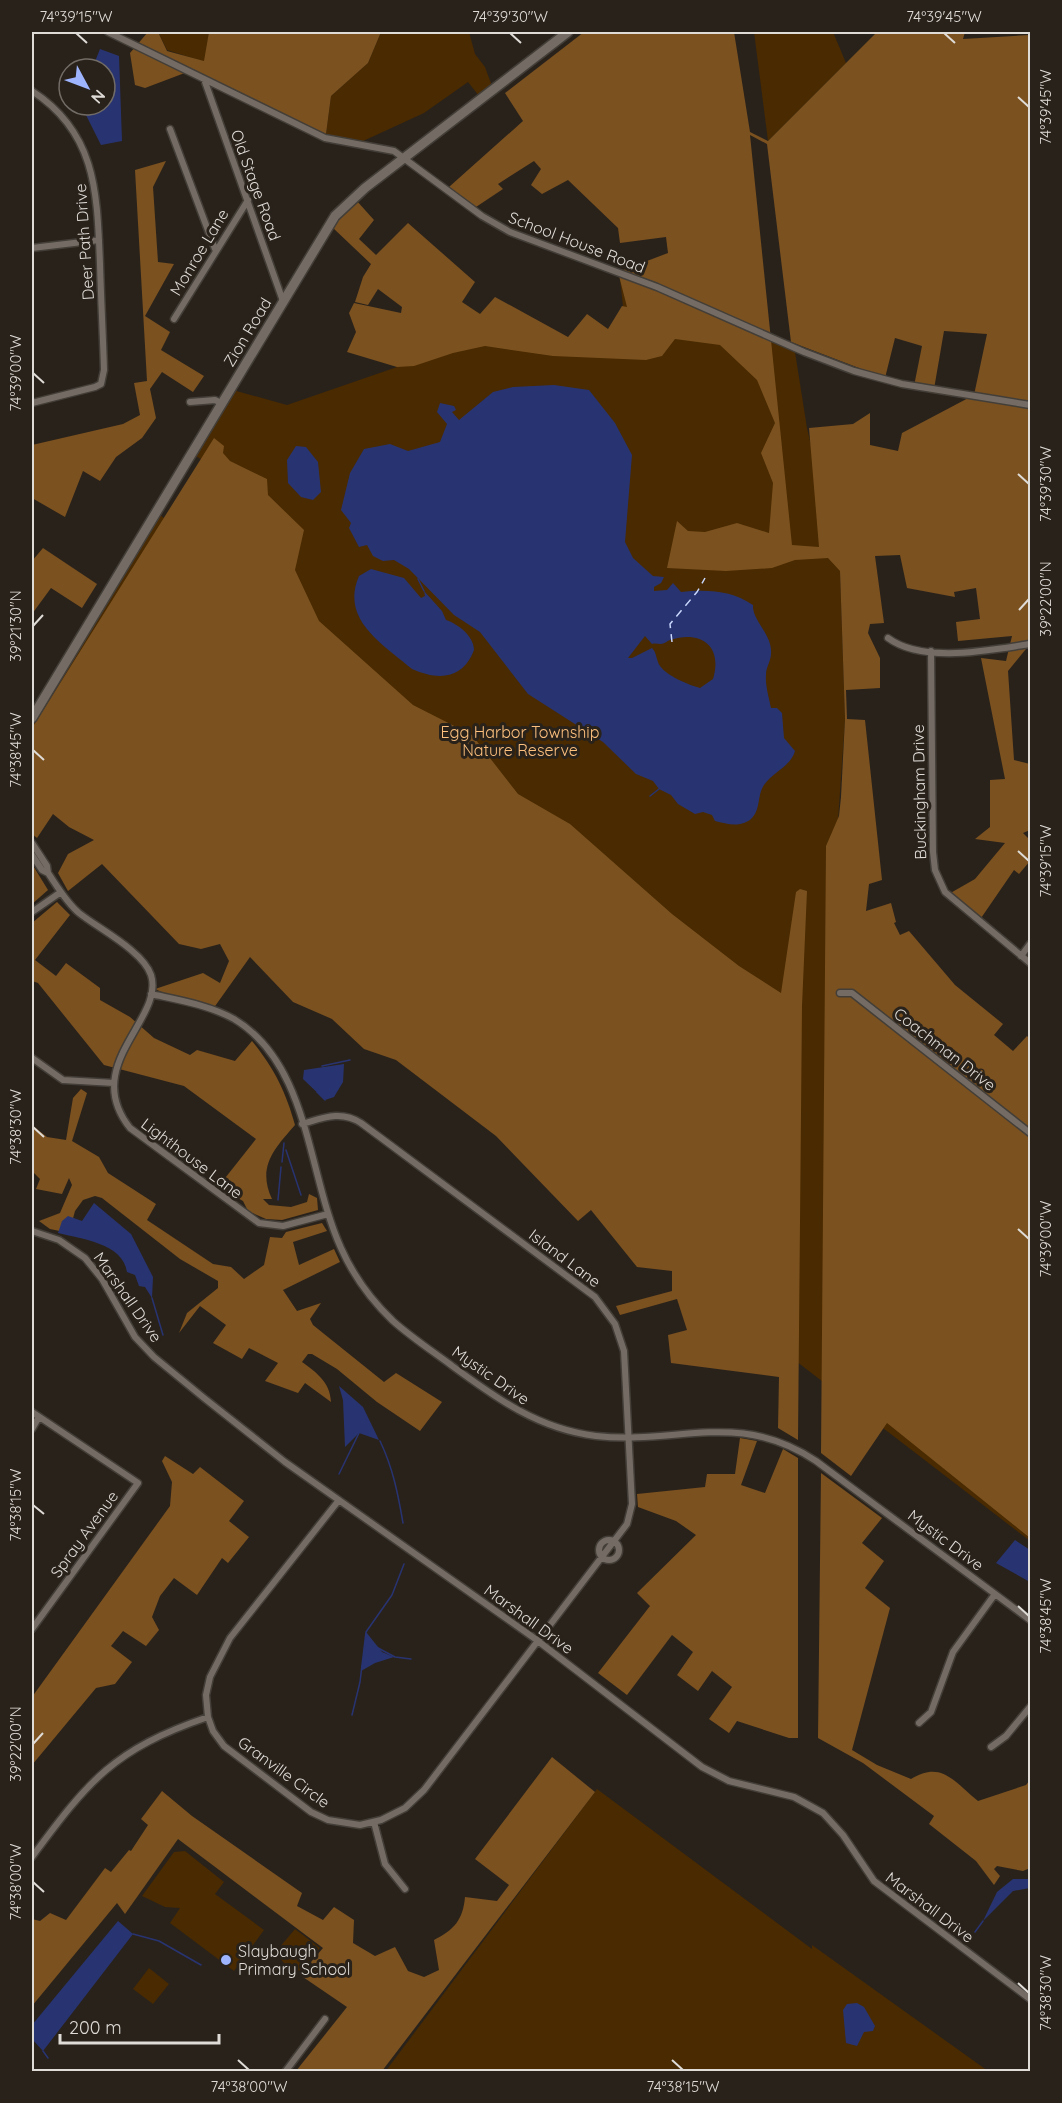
<svg xmlns="http://www.w3.org/2000/svg" width="1062" height="2103" viewBox="0 0 1062 2103" font-family="Quicksand,sans-serif">
  <style>
    .green { fill: #492a01 }
    .forest { fill: #7b511f; fill-rule: evenodd }
    .water { fill: #283472; fill-rule: evenodd }
    .lines { fill: none; stroke-linecap: round; stroke-linejoin: round }
    .stream { stroke: #283472; stroke-width: 1.5 }
    .ferry { stroke: #cad7fd; stroke-width: 1.5; stroke-dasharray: 8 6; stroke-linecap: butt }
    .street-casing { stroke: #433e38; stroke-width: 9 }
    .secondary-casing { stroke: #433e38; stroke-width: 12 }
    .street { stroke: #746c64; stroke-width: 6 }
    .secondary { stroke: #746c64; stroke-width: 9 }
    .ticks { fill: none; stroke: #dfdbd6; stroke-width: 2 }
    .poi-dot { fill: #9eb4fd; stroke: #29221b; stroke-width: 2 }
    .labels { text-anchor: middle; stroke-width: 6; stroke-linejoin: round; paint-order: stroke }
    .street-label { font-size: 16px; fill: #dfdbd6; stroke: #29221b }
    .park-label { font-size: 16px; fill: #fdc07d; stroke: #29221b }
    .poi-label { font-size: 16px; fill: #dfdbd6; stroke: #29221b; text-anchor: start }
    .neatline { fill: none; stroke: #dfdbd6; stroke-width: 2 }
    .ticks-label { font-size: 15px; text-anchor: middle; fill: #dfdbd6 }
  </style>
  <rect width="100%" height="100%" fill="#29221b"/>
  <!-- green -->
  <path class="green" d="M158,32H209L205,62L167,50Z
    M381,32H469L475,54L485,67L492,86L479,96L468,82L424,113L361,142L326,134L331,96L368,63Z
    M754,32H833L846,63L768,141Z
    M620,279L683,302L795,352L807,428L840,571L845,719L832,909L1030,1196V1541L32,774V726L159,514L237,576L236,480L194,455L233,390L287,405L397,367L438,293L534,340L627,343Z
    M597,1789L812,1949V1945L988,2071L385,2072Z
    M185,1851L224,1882L215,1894L264,1930L234,1971L170,1923L180,1908L165,1907L142,1896L174,1852Z
    M295,1929L320,1948L300,1971C286,1966 279,1963 279,1948Z
    M149,1968L169,1984L153,2004L133,1989Z"/>
  <!-- forest -->
  <path class="forest" d="M148,32H158L167,51L204,61L209,32H381L368,63L331,96L326,134L190,71L145,88L135,85L130,53Z
    M584,32H734L750,132L768,141L877,32H965L963,39L1030,35V644L1008,671L1014,760L1030,764V830L1023,833L1030,840V861L1019,874L1014,870L979,921L947,895L975,879L1005,843L975,839L990,827V780L1005,779L981,658L1006,661L1012,636L958,641L956,622L980,619L976,588L954,592L955,597L907,588L900,555L875,556L884,623L870,624L868,633L880,658V688L846,690L847,719L865,720L882,880L869,884L866,911L891,903L896,922L894,923L900,935L909,931L955,985L1003,1024L994,1035L1013,1051L1027,1036L1030,1039V1538L887,1423L851,1476L821,1453L826,846L839,816L841,797L845,719L840,571L828,558L795,560L772,568L726,571L667,568L677,521L688,531L705,532L737,523L769,533L773,483L761,453L775,423L757,380L720,345L675,339L662,356L646,360L553,356L485,346L453,353L414,366L397,367L347,352L356,332L349,313L354,303L401,313L402,307L378,289L368,305L355,302L363,277L371,264L332,227L356,200L374,220L359,239L376,255L408,223L475,282L462,302L480,314L495,297L568,337L587,314L608,329L622,306L627,307L618,272L668,253L666,237L620,243L618,228L568,180L542,194L531,185L541,169L534,161L498,184L503,189L476,207L449,187L523,121L505,93ZM750,135L767,144L791,342L885,378L895,338L922,346L914,386L934,389L944,331L987,334L974,395L902,433L898,451L870,445V413L853,424L809,428L819,547L792,545Z
    M166,161L153,187L158,262L174,264L145,316L170,332L161,350L204,376L193,392L162,372L150,389L156,418L142,438L116,457L100,481L83,471L65,517L32,498V445L123,424L140,415L134,383L147,381L135,170Z
    M214,438L224,446L223,453L230,461L267,479L268,495L304,530L295,570L319,621L413,705L472,735L518,794L570,824L672,914L739,966L781,993L796,892L800,889L807,891L802,1006L798,1440L778,1428L779,1377L671,1363L668,1335L687,1330L677,1299L620,1315L616,1306L672,1291V1271L637,1267L591,1210L578,1221L496,1136L396,1060L364,1049L332,1019L293,1002L250,957L213,1009L182,1001L155,989L203,973L220,983L229,961L220,944L201,949L179,944L102,864L68,891L58,873L68,854L94,840L69,827L53,814L37,838L32,834V728Z
    M43,548L97,584L82,608L51,588L32,614V561Z
    M32,864L48,890L32,904Z
    M57,902L70,915L35,960L56,976L66,963L100,988V1000L130,1017L154,1038L190,1055L197,1050L235,1061L252,1041C274,1068 286,1092 295,1125C274,1149 257,1167 272,1199H263L269,1205L291,1207L307,1202L309,1194L317,1198L318,1210L282,1220L266,1219L248,1211L243,1201L218,1187L256,1139L184,1086L104,1065L38,983L32,981V923Z
    M81,1089L87,1093L72,1141L99,1157L108,1173L156,1204L147,1220L213,1264L231,1267L244,1279L264,1265L270,1237L282,1238L286,1232L322,1223L327,1231L293,1242L299,1265L334,1249L340,1262L283,1290L297,1311L321,1303L310,1319L313,1325L384,1382L396,1373L442,1402L420,1431L377,1402L337,1369L312,1354H308L302,1362C317,1373 330,1382 331,1402L305,1383L298,1393L265,1381L278,1363L249,1348L242,1359L213,1343L226,1325L200,1306L179,1333L187,1313L218,1288V1281L180,1259L102,1198L95,1196L83,1200L75,1211L69,1233L50,1229L39,1221L60,1213L72,1185L69,1178L62,1194L36,1189L40,1179L32,1171V1125L47,1137L66,1140L73,1098Z
    M740,1438L757,1441L741,1485L765,1493L783,1449L798,1458V1738H789L737,1721L729,1733L709,1719L732,1687L712,1671L698,1691L677,1675L693,1652L672,1635L627,1695L598,1673L650,1606L637,1593L696,1535L676,1521L638,1507L637,1494L705,1487L707,1474H735Z
    M165,1456L193,1474L200,1467L244,1501L229,1521L249,1537L228,1563L222,1558L197,1595L174,1578L160,1596L152,1617L159,1630L146,1646L123,1631L111,1646L132,1662L115,1684L96,1688L32,1765V1697L170,1506L172,1482L162,1461Z
    M821,1473L882,1518L862,1543L884,1561L865,1588L890,1608L852,1750L877,1765L911,1779C942,1760 954,1782 978,1801L1026,1785L1030,1780V1868L1023,1871L997,1866L994,1869L1000,1876L994,1885L976,1861L929,1824L934,1816L863,1763L818,1738Z
    M552,1757L595,1792L382,2071H296L347,2007L300,1975L323,1948L178,1839L125,1914L117,1903L32,2006V1919L40,1921L50,1913L66,1920L105,1868L111,1872L129,1850L131,1851L148,1825L141,1819L162,1791L192,1816L302,1893L297,1906L323,1920L334,1907L354,1920L353,1943L375,1956L395,1947L408,1971L424,1977L439,1970L434,1940C454,1930 463,1920 465,1897L497,1901L509,1885L475,1859Z"/>
  <!-- water -->
  <path class="water" d="M100,49L119,56L122,141L101,145L81,105H105V69H92Z
    M554,385L589,390L615,423L632,455L625,542L633,558L653,576L664,577L661,583L654,587V591L667,590L673,583L681,592C705,589 732,590 753,605C752,618 767,631 770,644C774,660 766,664 766,675C765,685 769,698 771,708H777L782,713L784,738L795,751C791,766 773,772 764,785C757,795 761,810 751,819C740,828 727,824 715,821L712,815L703,812L695,814L678,804L671,795L659,789L653,781L636,774L603,742L528,694L480,632L454,615L409,569L394,560L383,561L373,556L367,545L359,547L349,528L351,523L341,510L350,473L364,449L390,444L408,451L440,442L447,424L437,412L440,403L454,406L456,410L452,412L459,420L493,392L513,387ZM645,636L652,644C655,643 658,644 661,644C664,644 667,641 670,640C701,630 723,646 713,679L700,688C689,685 667,676 660,666C656,660 657,653 652,648L632,658H628Z
    M296,446L306,447L318,462L321,492L313,500L301,497L288,483L287,460Z
    M371,569L404,578L421,598L425,596L424,591L442,611L446,620C458,624 474,636 474,650C463,679 439,681 412,669C383,644 340,620 359,576Z
    M344,1064L343,1082L334,1097L325,1100L303,1079L304,1070Z
    M94,1203L131,1234L153,1277L152,1298L145,1287L139,1286L135,1275L127,1272C123,1243 81,1239 58,1233L62,1221L68,1216L82,1221Z
    M339,1386L363,1407L379,1440L359,1433L345,1447L343,1400Z
    M1015,1540L1030,1550V1582L996,1563Z
    M366,1632L382,1652L394,1657L375,1663L361,1671Z
    M1013,1879H1030V1888L1013,1891L983,1921L997,1892Z
    M118,1921L133,1934L43,2051L32,2039V2025Z
    M857,2003L864,2007L875,2026L873,2031L864,2032L857,2046L846,2043L843,2010L847,2004Z"/>
  <g class="lines">
    <!-- stream -->
    <path class="stream" d="M418,579L424,591
      M650,796L659,789
      M322,1066L350,1060
      M317,1092L325,1100
      M286,1150L301,1195
      M282,1162L284,1143
      M278,1200L281,1167
      M152,1298L163,1335
      M380,1441C393,1468 398,1494 403,1523
      M339,1474L359,1433
      M378,1648L395,1657L411,1659
      M352,1715L360,1682L366,1632L392,1595L404,1564
      M975,1932L983,1921
      M133,1934L159,1941L201,1965
      M43,2051L48,2058"/>
    <!-- ferry -->
    <path class="ferry" d="M672,642L670,624L697,592L705,578"/>
    <defs>
      <path id="street" d="M108,32L325,138L394,151L482,216L510,232L657,287L804,352L854,371L902,384L1030,405
        M204,79L283,301
        M32,91C97,133 97,194 100,264C101,300 103,335 104,370L101,384L95,387L32,403
        M170,129L215,249
        M32,248L99,240
        M174,319L248,200
        M190,402L215,400L221,403
        M888,638C923,664 990,650 1030,644
        M931,651L933,852L935,870L945,892L1030,963
        M32,843L47,866L48,873L42,870L32,855
        M48,873C57,886 66,902 79,913C99,929 143,951 151,975C165,1019 80,1065 130,1128L259,1223L283,1226L328,1214
        M32,912L61,892
        M1021,956L1030,944
        M840,993H852L1030,1133
        M151,994C178,1000 209,1005 234,1019C310,1065 307,1173 341,1248C353,1275 371,1300 393,1321C411,1337 432,1351 451,1365C496,1398 538,1429 596,1436C679,1445 737,1409 816,1461L1030,1620
        M32,1058L63,1080L114,1083
        M302,1124C323,1118 341,1110 361,1123L595,1297L615,1324L624,1351L632,1504L627,1524L424,1790L405,1808L381,1820L360,1825L328,1820L311,1812L224,1746L213,1731L208,1717L206,1695L210,1677L230,1638L339,1500
        M32,1231L59,1240L85,1258L102,1279L135,1337L154,1357L204,1398L285,1462L534,1638L702,1767L729,1781L794,1797L823,1813L843,1835L874,1881L1030,1999
        M32,1412L138,1483L32,1629
        M32,1429L39,1417
        M599 1550a10 10 0 1 1 20 0a10 10 0 1 1-20 0Z
        M919,1723L931,1712L953,1652L995,1594
        M991,1747L1006,1736L1030,1707
        M374,1822L385,1864L405,1889
        M32,1857C89,1780 114,1749 208,1717
        M285,2072L325,2019"/>
      <path id="secondary" d="M32,718L335,216L365,188L568,32"/>
    </defs>
    <!-- street casing -->
    <use href="#street" class="street-casing"/>
    <!-- secondary casing -->
    <use href="#secondary" class="secondary-casing"/>
    <!-- street -->
    <use href="#street" class="street"/>
    <!-- secondary -->
    <use href="#secondary" class="secondary"/>
  </g>
  <!-- ticks -->
  <path class="ticks" d="M76,33L87,43M510,33L521,43M944,33L955,43M1018,97L1029,107M33,373L44,383M1018,474L1029,484M1019,610L1029,599M33,626L43,615M33,750L44,760M1018,851L1029,861M33,1127L44,1137M1018,1229L1029,1239M33,1505L44,1514M1018,1606L1029,1616M33,1744L43,1733M33,1882L44,1892M1018,1983L1029,1993M238,2060L249,2070M672,2060L683,2070"/>
  <!-- markers -->
  <circle class="poi-dot" cx="226" cy="1960" r="6"/>
  <g class="labels">
    <!-- street labels -->
    <g class="street-label">
      <text transform="translate(256 185) rotate(70)" y="6">Old Stage Road</text>
      <text transform="translate(84 242) rotate(-94)" y="6">Deer Path Drive</text>
      <text transform="translate(577 242) rotate(21)" y="6">School House Road</text>
      <text transform="translate(199 252) rotate(-59)" y="6">Monroe Lane</text>
      <text transform="translate(247 332) rotate(-59)" y="6">Zion Road</text>
      <text transform="translate(919 792) rotate(-91)" y="6">Buckingham Drive</text>
      <text transform="translate(945 1049) rotate(38)" y="6">Coachman Drive</text>
      <text transform="translate(192 1158) rotate(37)" y="6">Lighthouse Lane</text>
      <text transform="translate(565 1258) rotate(37)" y="6">Island Lane</text>
      <text transform="translate(128 1297) rotate(55)" y="6">Marshall Drive</text>
      <text transform="translate(491 1375) rotate(35)" y="6">Mystic Drive</text>
      <text transform="translate(84 1534) rotate(-54)" y="6">Spray Avenue</text>
      <text transform="translate(946 1540) rotate(37)" y="6">Mystic Drive</text>
      <text transform="translate(529 1619) rotate(36)" y="6">Marshall Drive</text>
      <text transform="translate(284 1772) rotate(36)" y="6">Granville Circle</text>
      <text transform="translate(930 1907) rotate(37)" y="6">Marshall Drive</text>
    </g>
    <!-- park labels -->
    <g class="park-label">
      <text x="520" y="738">Egg Harbor Township<tspan x="520" dy="18">Nature Reserve</tspan></text>
    </g>
    <!-- poi labels -->
    <g class="poi-label">
      <text x="238" y="1957">Slaybaugh<tspan x="238" dy="18">Primary School</tspan></text>
    </g>
  </g>
  <!-- border -->
  <rect width="1062" height="2103" fill="none" stroke="#29221b" stroke-width="66"/>
  <!-- north arrow -->
  <g transform="translate(87 87) rotate(131)"><circle r="28" fill="#29221b" stroke="#726c66" stroke-width="1.5"/>
  <path d="M0-4.5L10 22L0 15L-10 22Z" fill="#9eb4fd"/>
  <text y="-9" font-size="16" font-weight="bold" text-anchor="middle" fill="#dfdbd6">N</text>
  </g>
  <!-- scale -->
  <path d="M60 2034v9h159v-9" fill="none" stroke="#dfdbd6" stroke-width="3"/>
  <text x="69" y="2034" font-size="18" fill="#dfdbd6" stroke="#29221b" stroke-width="4.5" paint-order="stroke">200 m</text>
  <rect x="33" y="33" width="996" height="2037" class="neatline"/>
  <g class="ticks-label">
    <text x="76" y="22">74°39'15"W</text>
    <text x="510" y="22">74°39'30"W</text>
    <text x="944" y="22">74°39'45"W</text>
    <text transform="translate(1046 107) rotate(-90)" y="5">74°39'45"W</text>
    <text transform="translate(16 373) rotate(-90)" y="5">74°39'00"W</text>
    <text transform="translate(1046 484) rotate(-90)" y="5">74°39'30"W</text>
    <text transform="translate(1046 599) rotate(-90)" y="5">39°22'00"N</text>
    <text transform="translate(16 626) rotate(-90)" y="5">39°21'30"N</text>
    <text transform="translate(16 750) rotate(-90)" y="5">74°38'45"W</text>
    <text transform="translate(1046 861) rotate(-90)" y="5">74°39'15"W</text>
    <text transform="translate(16 1127) rotate(-90)" y="5">74°38'30"W</text>
    <text transform="translate(1046 1239) rotate(-90)" y="5">74°39'00"W</text>
    <text transform="translate(16 1505) rotate(-90)" y="5">74°38'15"W</text>
    <text transform="translate(1046 1616) rotate(-90)" y="5">74°38'45"W</text>
    <text transform="translate(16 1744) rotate(-90)" y="5">39°22'00"N</text>
    <text transform="translate(16 1882) rotate(-90)" y="5">74°38'00"W</text>
    <text transform="translate(1046 1993) rotate(-90)" y="5">74°38'30"W</text>
    <text x="249" y="2092">74°38'00"W</text>
    <text x="683" y="2092">74°38'15"W</text>
  </g>
</svg>
